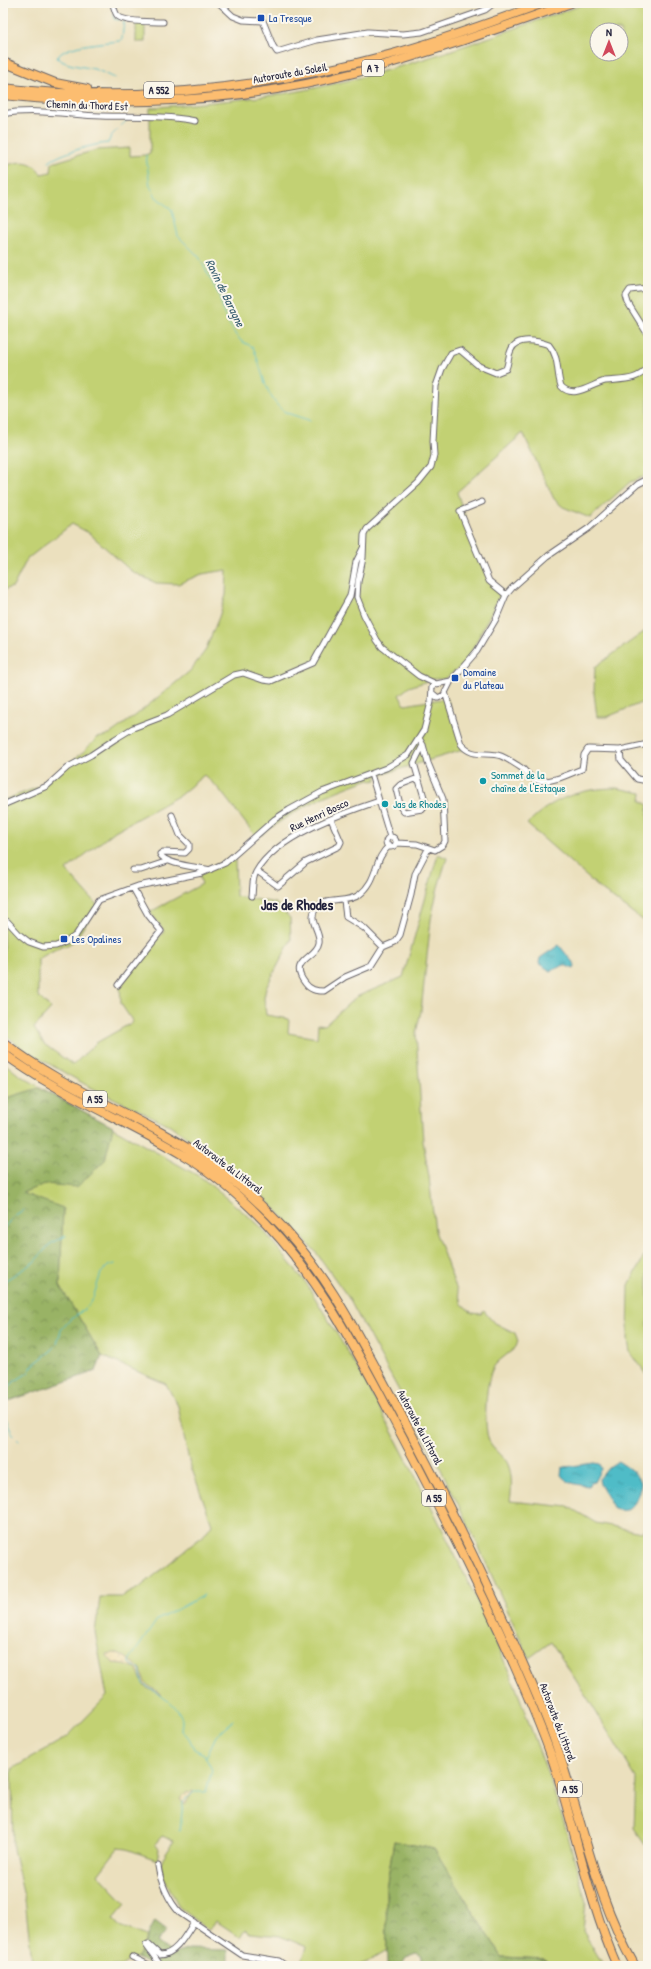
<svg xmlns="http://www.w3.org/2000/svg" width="651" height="1969" viewBox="0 0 651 1969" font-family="'Patrick Hand',sans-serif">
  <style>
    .green { fill: #c2d173; stroke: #727a57; fill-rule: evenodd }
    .forest { fill: url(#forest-crowns); stroke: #5e6a50 }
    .sand { fill: url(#sand-dots); stroke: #887e6c }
    .water { fill: url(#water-ripples); stroke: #386f81 }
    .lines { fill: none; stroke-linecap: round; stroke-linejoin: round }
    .stream { stroke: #4fbcc7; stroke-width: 1 }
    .minor-casing { stroke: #686469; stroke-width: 7 }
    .highway-casing { stroke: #686469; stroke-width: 10 }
    .minor { stroke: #fff; stroke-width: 5 }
    .highway { stroke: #fcbd6f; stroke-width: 8 }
    .transit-dot { fill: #1a4fb4; stroke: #fbf7ec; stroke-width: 1.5 }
    .culture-dot { fill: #0f9aa8; stroke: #fbf7ec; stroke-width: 1.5 }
    .labels { text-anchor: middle; stroke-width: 4; stroke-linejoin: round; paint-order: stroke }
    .shield { fill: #fbf7ec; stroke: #636270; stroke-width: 1 }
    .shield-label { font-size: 10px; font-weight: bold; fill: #22223b }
    .transit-label { font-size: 11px; fill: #164399; stroke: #fbf7ec; text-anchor: start }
    .street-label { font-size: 11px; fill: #22223b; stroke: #fbf7ec }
    .culture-label { font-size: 11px; fill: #0d838f; stroke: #fbf7ec; text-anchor: start }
    .water-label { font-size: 12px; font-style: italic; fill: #32586c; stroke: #fbf7ec }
    .district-label { font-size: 15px; font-weight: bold; fill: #22223b; stroke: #fbf7ec }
  </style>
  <defs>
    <pattern id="forest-crowns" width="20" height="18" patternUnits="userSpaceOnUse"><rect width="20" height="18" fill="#99b365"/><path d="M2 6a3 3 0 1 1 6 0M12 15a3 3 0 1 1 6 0" fill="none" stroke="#7c9154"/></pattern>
    <pattern id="sand-dots" width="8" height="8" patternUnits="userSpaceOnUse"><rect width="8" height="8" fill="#eeda9e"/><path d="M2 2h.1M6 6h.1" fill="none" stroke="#ccbb89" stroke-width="1.8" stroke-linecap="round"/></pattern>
    <pattern id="water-ripples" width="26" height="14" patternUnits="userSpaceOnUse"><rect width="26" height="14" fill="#4fbcc7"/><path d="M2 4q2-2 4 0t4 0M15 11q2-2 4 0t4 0" fill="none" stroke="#4198a3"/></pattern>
  </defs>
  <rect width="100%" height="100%" fill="#fbf7ec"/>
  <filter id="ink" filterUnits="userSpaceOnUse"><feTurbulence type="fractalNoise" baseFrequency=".025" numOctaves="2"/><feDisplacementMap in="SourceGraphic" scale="8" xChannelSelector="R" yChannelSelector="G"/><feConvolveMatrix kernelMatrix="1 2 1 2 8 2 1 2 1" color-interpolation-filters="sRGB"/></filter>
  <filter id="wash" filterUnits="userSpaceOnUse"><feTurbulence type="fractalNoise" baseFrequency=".012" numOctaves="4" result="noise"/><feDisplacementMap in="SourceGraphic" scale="16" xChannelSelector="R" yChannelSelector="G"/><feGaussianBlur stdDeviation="0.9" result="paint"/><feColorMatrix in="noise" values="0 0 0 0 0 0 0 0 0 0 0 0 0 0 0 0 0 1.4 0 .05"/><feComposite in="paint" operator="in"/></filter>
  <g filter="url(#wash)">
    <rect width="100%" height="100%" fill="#ebe0be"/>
    <!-- green -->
    <path class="green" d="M588,3H648V475L630,482L590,518L563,507L554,499L523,433L457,492C467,523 480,569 501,593L465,664L444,679H434L409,687L399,695L405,705L447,698L463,750L377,776L376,780L372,781L370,779C325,794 294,810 257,838L219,789L204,775L180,795L115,831L66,870L98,906L77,937L73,940L74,941L64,947L63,945L38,959V996L51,1009L34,1028L44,1044L73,1065L96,1043L133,1022L121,1004L120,986L164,931L150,912L202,884L198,873L235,856L236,896L276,903L290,918L291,940L266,988L264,998L266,1015L289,1019L288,1033L317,1038L318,1024L325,1025L356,997L403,977L438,854L447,858L438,887L431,919L421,1011L416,1033L423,1141L429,1177L435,1231L462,1304L472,1313L481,1314L484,1311L493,1322L515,1333L518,1341L516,1347C510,1353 501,1358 495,1365C485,1377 484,1423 488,1438C490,1446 500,1453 505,1459C513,1470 512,1489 510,1501L569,1507L596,1523L641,1532L648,1528V1849L634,1829L636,1778L590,1702L551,1642L529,1658L478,1545L434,1455L348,1297L315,1251L252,1185L170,1125L88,1086L21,1048L3,1032L4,800L41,786L82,753L97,738L107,736L135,716L190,671L205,651L219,617L226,595L227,570L202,574L178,584L156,583L131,571L89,533L72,524L27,559L13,587L3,590V167C17,161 32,158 41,174L51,172L52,163L96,150L130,148V156L145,155L150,153V108C198,103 247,100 294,92C395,74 491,36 588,3ZM597,30H621V54H597Z
      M136,24H145V42H136Z
      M648,629V700L607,717H597L594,693L595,667Z
      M617,788L642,793L641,801L648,805V924L603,891L527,824C552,798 582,788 617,788Z
      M3,1062L19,1075L202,1178L259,1225L306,1283L363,1377L429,1502L476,1598L515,1685L550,1780L568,1836L586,1902L583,1931L604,1966H551L545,1959L502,1957L434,1849L394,1841L386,1888L387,1950L370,1960L355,1966H312L310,1963L305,1966L302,1961L307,1947L280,1936L250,1933L245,1929L240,1937L216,1921L209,1930L179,1907L163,1875L161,1862L174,1841L162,1836L155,1844L159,1849L157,1860L127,1849L118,1848L98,1874L126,1904L113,1919L119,1926L147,1936L137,1958L132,1959L121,1966H30L32,1961L25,1900L13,1849L12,1769L67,1737L107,1696L95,1632L100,1597H121L139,1588L205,1534L212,1524L189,1461L178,1406L166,1384L102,1356L60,1286L63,1208L3,1202Z
      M648,1249V1376L630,1352L628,1340L629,1285Z"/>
    <!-- forest -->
    <path class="forest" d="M39,1088L113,1127L105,1160L77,1187L45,1184L22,1193L63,1208L60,1286L102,1356L96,1371L3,1403V1099Z
      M394,1841L434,1849L502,1957L545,1959L546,1966H421V1957L417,1954L406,1958L401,1966H387L386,1888Z
      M155,1921L167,1930L157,1942L173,1954L189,1949L228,1950V1963L237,1966H152L137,1958Z"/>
    <!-- sand -->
    <path class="sand" d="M115,1653L125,1657L134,1663L141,1670L145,1683L162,1695L145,1687L136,1668L125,1664L113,1663L106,1654Z
      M187,1791L189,1792L193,1791L185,1805L180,1799Z"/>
    <!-- water -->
    <path class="water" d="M559,945L575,965L574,969L564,965L550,971L539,963L540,958Z
      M618,1461C625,1466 636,1472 640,1480C642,1484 640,1488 639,1492C635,1505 630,1514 614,1509L600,1484L599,1479L609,1467Z
      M594,1463L599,1464L601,1469L594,1482L590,1483L589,1486C580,1485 567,1484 561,1475L562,1468L565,1467Z"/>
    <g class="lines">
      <!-- stream -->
      <path class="stream" d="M113,14L114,19L119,20
        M115,78C107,76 102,71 94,69C82,66 67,66 57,58C64,44 104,43 119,41L122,39L124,21
        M146,155L150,186L156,197L172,210L178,236L199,257L219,295L224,314L235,334L241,341L253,347C262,367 265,401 287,413C295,416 304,418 311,421
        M49,162C60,153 94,144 108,143L111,136L128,119
        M3,1229L14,1216L23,1210
        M3,1282L34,1262L50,1244L66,1236
        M3,1393L15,1381L28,1373L33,1365L52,1350L57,1344L61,1330L68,1322L87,1307L93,1298L101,1273L108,1266L115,1264
        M3,1412L13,1435L19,1441
        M206,1757L216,1736L234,1720
        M180,1831L183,1802L194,1792H206L212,1770L204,1754L194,1749L189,1738L181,1731C181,1727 182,1725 182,1721C182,1707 154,1691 143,1684L140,1670L130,1663V1659L157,1620L204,1595"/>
    </g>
  </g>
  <g filter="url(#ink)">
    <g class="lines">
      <defs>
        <path id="minor" d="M112,3C115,7 114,14 119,17C130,23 150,21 163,22
          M219,3L233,16L243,20L263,21L273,46L277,52L317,40L368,32L403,34L422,32L485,10L494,3
          M3,114C33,108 70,115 101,116C133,117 164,115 195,121
          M648,288L630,290L626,296L628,303L648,335
          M482,502L460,511L489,581L506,595
          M436,684L419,676L382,647L377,640L364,615L357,597L358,582L363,558L364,535L367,529L418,483L431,467L434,455L433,441L436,386L442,369L451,353L460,350L479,366L496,373L506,369C509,362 508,356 511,350C517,336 538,341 549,345C560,358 556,372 561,386C573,400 592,384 605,381C621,379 637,382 648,367
          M445,692L461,744C472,759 487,751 501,756C508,759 517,765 523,769C529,775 531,780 540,781C554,782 569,774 582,769L584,755L588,749L620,750L648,744
          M432,693L438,698L444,695L451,681L477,651L496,619L506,595L512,588L548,556L589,528L638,484L648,479
          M620,750L621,760L637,779L648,781
          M371,774L390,837
          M418,778L400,785L396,789L401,808L404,812L422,809L426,804L414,763L423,745
          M3,805L47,786L68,767L91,755L115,739L133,728L167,715L234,675L243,673L263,680L271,681L313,663L350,596L356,562L363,548
          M172,815L180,835L189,844V849L185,853L163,852L160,854C165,865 198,867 210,870
          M386 842a5 5 0 1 1 10 0a5 5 0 1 1-10 0Z
          M396,843L417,844L435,850L443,845L445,841L443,799L428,763L423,745L419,738
          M389,846C373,859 379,880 359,895C346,904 325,897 316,908C307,921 321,931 319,943C317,958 287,960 305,983C310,990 316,991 324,991L345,977L371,966L383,947L395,942L400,935L411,895L415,874L428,849
          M133,870H141L168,861
          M257,871L278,886L306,862L339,846L341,842L331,819
          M252,896C253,888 252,879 256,872C276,836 343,813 379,801
          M344,901L346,917L364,928L383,947
          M3,919L8,922L20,935L29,942L43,947L56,946L66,942L76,935L99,900L138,886L202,873L225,863L275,819L289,810L322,792L386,768L408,755L424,730L431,702L432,687L436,684L451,681
          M118,985L161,931L148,915L133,888
          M158,1866C160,1881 169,1902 180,1913L242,1955L279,1961L286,1966
          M132,1957L151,1966
          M161,1966L146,1945L148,1944L160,1955C176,1955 186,1934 194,1922"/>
        <path id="highway" d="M3,62L55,83L87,89
          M3,88C133,104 266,88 392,54C444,40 494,21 544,3
          M3,95C120,108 244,102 358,72C430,53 500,28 571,3
          M3,1042C53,1081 105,1102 160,1132C200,1154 238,1182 271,1215C327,1270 361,1341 398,1409C439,1485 477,1561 512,1639C526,1671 541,1703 553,1736C581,1813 594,1895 635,1966
          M3,1053C58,1094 123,1119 183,1155C207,1169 230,1188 250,1207C318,1271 359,1355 402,1436C436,1500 468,1565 499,1631C518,1673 537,1715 552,1758C575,1827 588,1900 617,1966"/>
      </defs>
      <!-- minor casing -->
      <use href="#minor" class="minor-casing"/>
      <!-- highway casing -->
      <use href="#highway" class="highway-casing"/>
      <!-- minor -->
      <use href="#minor" class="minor"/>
      <!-- highway -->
      <use href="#highway" class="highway"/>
    </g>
  </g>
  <!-- markers -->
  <g class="transit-dot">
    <rect x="257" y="14" width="8" height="8" rx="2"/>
    <rect x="451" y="674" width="8" height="8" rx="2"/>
    <rect x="60" y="935" width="8" height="8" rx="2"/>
  </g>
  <g class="culture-dot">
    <circle cx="483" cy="781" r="4"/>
    <circle cx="385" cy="804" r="4"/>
  </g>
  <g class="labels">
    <!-- shield labels -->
    <g class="shield">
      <rect x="362" y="60" width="22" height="16" rx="3"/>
      <rect x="144" y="82" width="30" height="16" rx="3"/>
      <rect x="83" y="1091" width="24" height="16" rx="3"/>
      <rect x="422" y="1490" width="24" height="16" rx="3"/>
      <rect x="558" y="1781" width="24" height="16" rx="3"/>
    </g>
    <g class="shield-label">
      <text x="373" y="72">A 7</text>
      <text x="159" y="94">A 552</text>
      <text x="95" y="1103">A 55</text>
      <text x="434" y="1502">A 55</text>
      <text x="570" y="1793">A 55</text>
    </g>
    <!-- transit labels -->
    <g class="transit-label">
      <text x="269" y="22">La Tresque</text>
      <text x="463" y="676">Domaine<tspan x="463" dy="13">du Plateau</tspan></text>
      <text x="72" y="943">Les Opalines</text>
    </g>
    <!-- street labels -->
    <g class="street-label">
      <text transform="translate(290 73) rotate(-10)" y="4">Autoroute du Soleil</text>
      <text transform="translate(87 105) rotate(2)" y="4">Chemin du Thord Est</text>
      <text transform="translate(319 815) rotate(-25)" y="4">Rue Henri Bosco</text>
      <text transform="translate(228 1166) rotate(37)" y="4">Autoroute du Littoral</text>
      <text transform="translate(420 1427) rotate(62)" y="4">Autoroute du Littoral</text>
      <text transform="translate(558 1722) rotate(69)" y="4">Autoroute du Littoral</text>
    </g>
    <!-- culture labels -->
    <g class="culture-label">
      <text x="491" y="779">Sommet de la<tspan x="491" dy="13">chaîne de l'Estaque</tspan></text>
      <text x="393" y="808">Jas de Rhodes</text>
    </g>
    <!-- water labels -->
    <g class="water-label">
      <text transform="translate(225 293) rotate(64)" y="4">Ravin de Baragne</text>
    </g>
    <!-- district labels -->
    <g class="district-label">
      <text x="297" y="910">Jas de Rhodes</text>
    </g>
  </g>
  <!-- margin -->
  <rect width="651" height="1969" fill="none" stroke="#fbf7ec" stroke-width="16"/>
  <!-- north arrow -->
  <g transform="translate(609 42)"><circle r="19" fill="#fbf7ec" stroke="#a4a2a5"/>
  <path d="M0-3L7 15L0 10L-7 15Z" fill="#d1495b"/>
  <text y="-6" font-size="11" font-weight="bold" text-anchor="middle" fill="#22223b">N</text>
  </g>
</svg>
